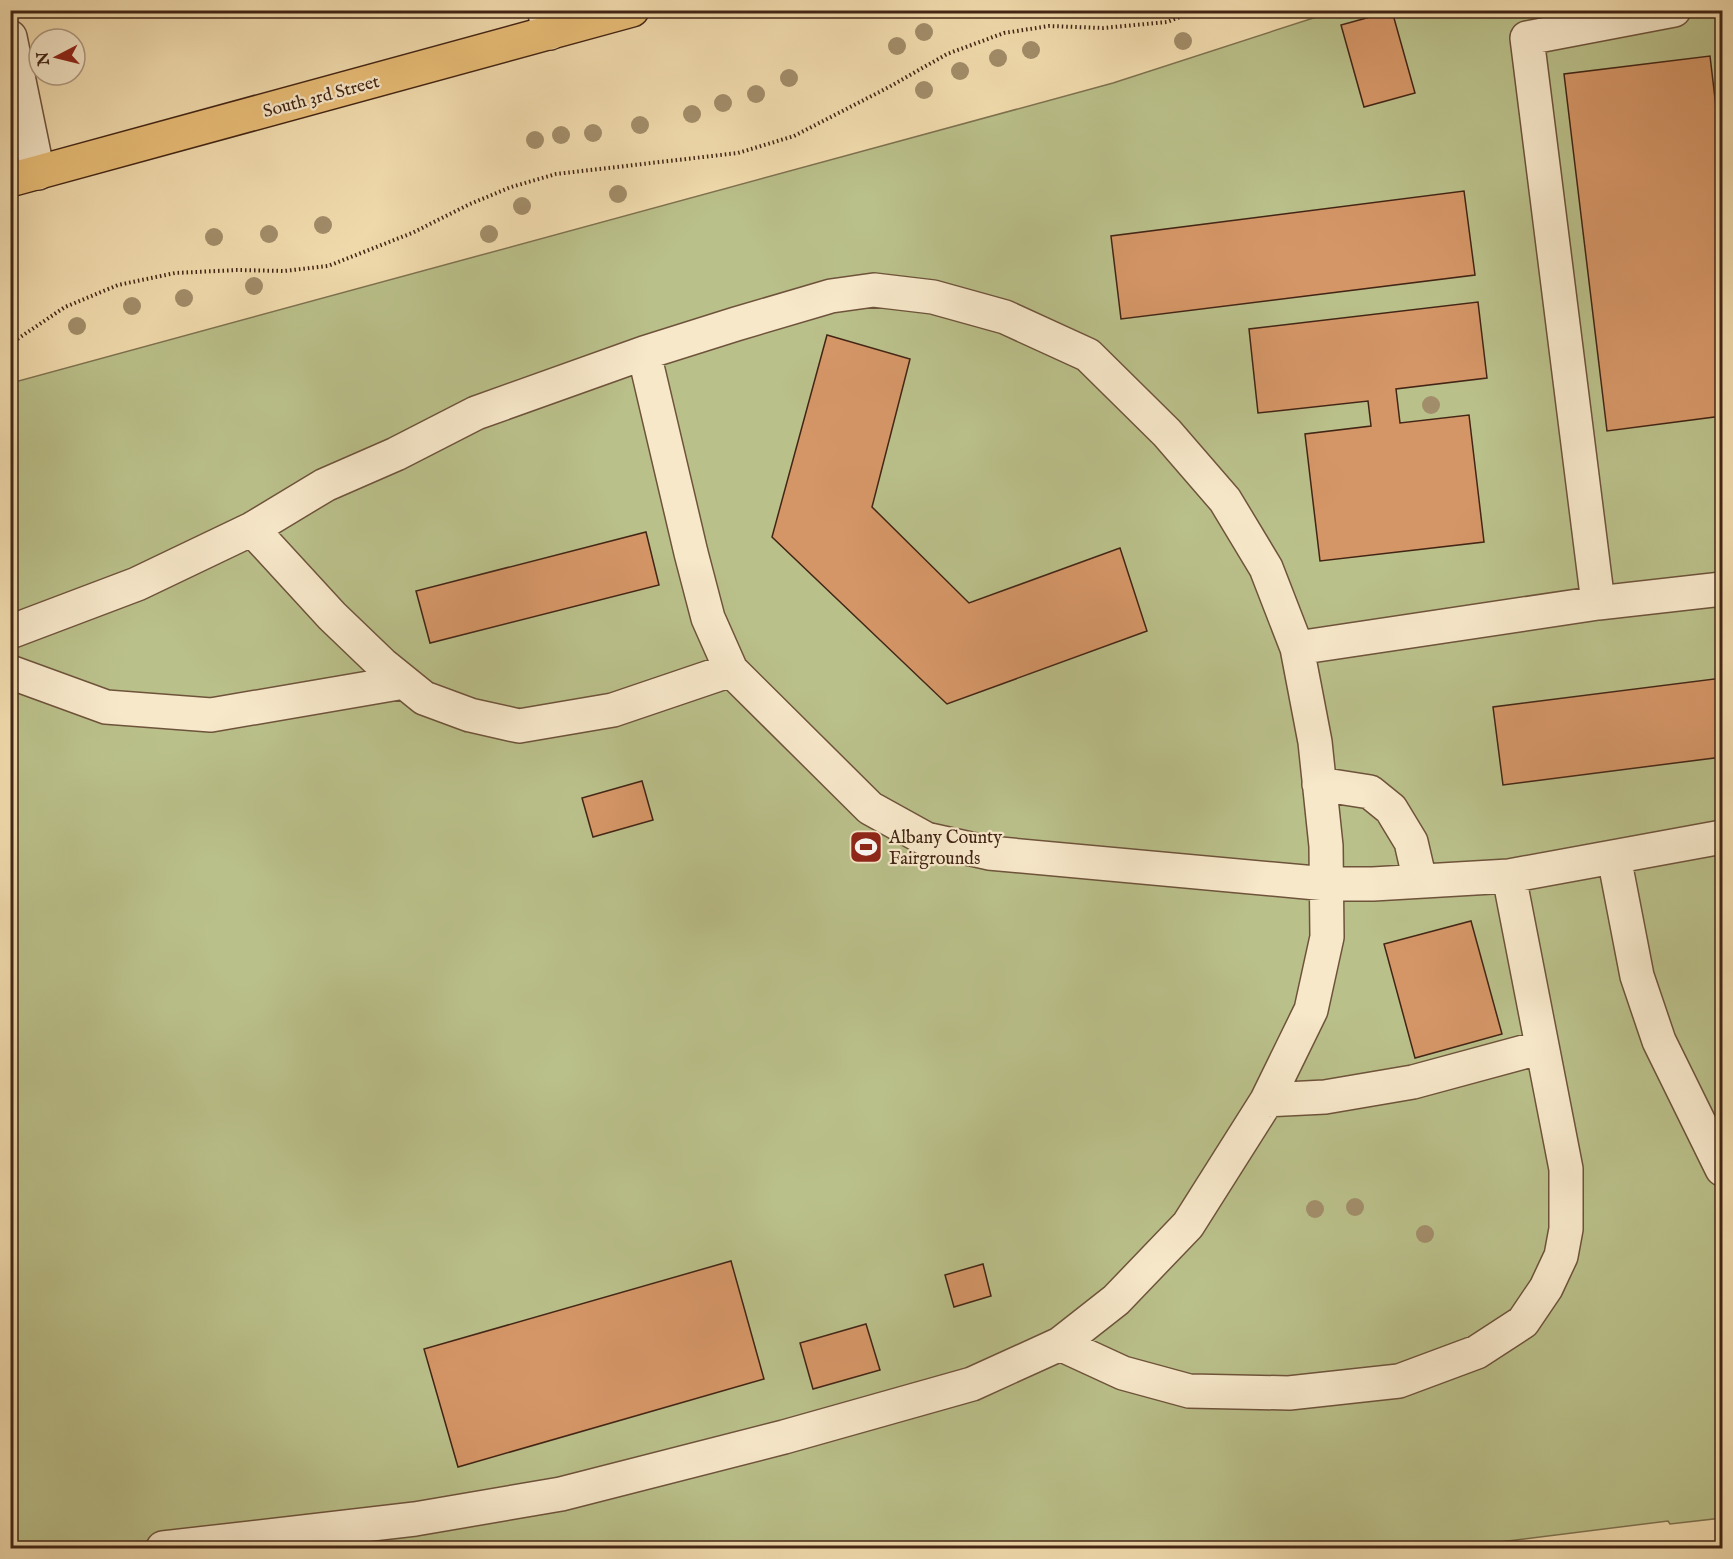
<svg xmlns="http://www.w3.org/2000/svg" width="1733" height="1559" viewBox="0 0 1733 1559" font-family="'IM FELL English',serif">
  <style>
    .green { fill: #bac08a; stroke: #7e7250; stroke-width: 1.5 }
    .building { fill: #d59667; stroke: #422515; stroke-width: 1.5 }
    .lines { fill: none; stroke-linecap: round; stroke-linejoin: round }
    .minor-casing { stroke: #6e533b; stroke-width: 36 }
    .highway-casing { stroke: #422515; stroke-width: 36 }
    .path { stroke: #422515; stroke-width: 4; stroke-dasharray: 1.5 3; stroke-linecap: butt }
    .minor { stroke: #f7e8ca; stroke-width: 33 }
    .highway { stroke: #e9be77; stroke-width: 33 }
    .tree { fill: #a28d6a }
    .labels { text-anchor: middle; stroke-width: 4.5; stroke-linejoin: round; paint-order: stroke }
    .street-label { font-size: 18px; fill: #422515; stroke: #f7e8ca }
    .poi-label { font-size: 18px; fill: #422515; stroke: #f7e8ca; text-anchor: start }
  </style>
  <rect width="100%" height="100%" fill="#f2dcae"/>
  <filter id="stains"><feTurbulence type="fractalNoise" baseFrequency=".00333" numOctaves="4"/><feColorMatrix values="0 0 0 0 .2 0 0 0 0 .09 0 0 0 0 .02 0 0 0 .5 -.17"/></filter>
  <radialGradient id="worn" r=".72"><stop offset=".6" stop-color="#630" stop-opacity="0"/><stop offset="1" stop-color="#630" stop-opacity=".3"/></radialGradient>
  <!-- green -->
  <path class="green" d="M1335,11H1722V1518L1670,1524L1668,1521L1452,1548H11V383L1113,83Z"/>
  <!-- building -->
  <path class="building" d="M1392,11L1415,93L1364,107L1341,25Z
    M1710,56L1722,158V416L1607,431L1564,74Z
    M1464,191L1475,275L1121,319L1111,236Z
    M1478,302L1487,378L1396,389L1400,423L1469,415L1484,542L1320,561L1305,434L1371,426L1368,401L1258,413L1249,329Z
    M827,335L910,359L872,507L969,603L1120,548L1147,631L947,704L772,537Z
    M646,532L659,585L430,643L416,591Z
    M1722,678V757L1503,785L1493,707Z
    M642,781L653,820L593,837L582,798Z
    M1471,921L1502,1034L1415,1058L1384,944Z
    M731,1261L764,1379L458,1467L424,1349Z
    M983,1264L991,1296L954,1307L945,1275Z
    M866,1324L880,1370L813,1389L800,1343Z"/>
  <g class="lines">
    <defs>
      <path id="minor" d="M544,10L550,33
        M10,37L38,173
        M644,353L691,553L708,618L731,670L870,808L926,839L989,853L1327,884H1373L1509,876L1722,837
        M252,529L332,616L382,664L424,698L470,715L519,726L613,710L731,670
        M1598,603L1722,589
        M10,632L137,584L252,529L325,485L396,454L476,413L644,353L736,324L831,296L874,290L933,297L1005,317L1088,355L1167,433L1225,500L1266,568L1297,648
        M10,672L106,707L211,715L404,682
        M1319,784L1370,792L1391,809L1411,842L1420,881
        M1614,857L1637,976L1659,1041L1722,1169
        M1267,1100L1325,1097L1413,1082L1542,1047
        M1060,1344L1123,1373L1189,1391L1289,1393L1399,1381L1477,1352L1523,1322L1546,1288L1561,1256L1566,1229V1169L1509,876
        M163,1548L415,1519L561,1494L784,1437L972,1384L1060,1344L1116,1300L1188,1225L1267,1100L1311,1010L1327,937L1326,846L1315,742L1297,648L1598,603L1527,38L1674,10"/>
      <path id="highway" d="M10,180L632,10"/>
    </defs>
    <!-- minor casing -->
    <use href="#minor" class="minor-casing"/>
    <!-- highway casing -->
    <use href="#highway" class="highway-casing"/>
    <!-- path -->
    <path class="path" d="M10,344L65,307L118,285L175,273L237,270L284,271L328,266L412,233L470,204L511,187L556,174L738,153L794,136L889,87L947,54L1004,33L1049,26L1103,28L1167,22L1198,10"/>
    <!-- minor -->
    <use href="#minor" class="minor"/>
    <!-- highway -->
    <use href="#highway" class="highway"/>
  </g>
  <!-- trees -->
  <g class="tree">
    <circle cx="924" cy="32" r="9"/>
    <circle cx="1183" cy="41" r="9"/>
    <circle cx="897" cy="46" r="9"/>
    <circle cx="1031" cy="50" r="9"/>
    <circle cx="998" cy="58" r="9"/>
    <circle cx="960" cy="71" r="9"/>
    <circle cx="789" cy="78" r="9"/>
    <circle cx="924" cy="90" r="9"/>
    <circle cx="756" cy="94" r="9"/>
    <circle cx="723" cy="103" r="9"/>
    <circle cx="692" cy="114" r="9"/>
    <circle cx="640" cy="125" r="9"/>
    <circle cx="593" cy="133" r="9"/>
    <circle cx="561" cy="135" r="9"/>
    <circle cx="535" cy="140" r="9"/>
    <circle cx="618" cy="194" r="9"/>
    <circle cx="522" cy="206" r="9"/>
    <circle cx="323" cy="225" r="9"/>
    <circle cx="269" cy="234" r="9"/>
    <circle cx="489" cy="234" r="9"/>
    <circle cx="214" cy="237" r="9"/>
    <circle cx="254" cy="286" r="9"/>
    <circle cx="184" cy="298" r="9"/>
    <circle cx="132" cy="306" r="9"/>
    <circle cx="77" cy="326" r="9"/>
    <circle cx="1431" cy="405" r="9"/>
    <circle cx="1355" cy="1207" r="9"/>
    <circle cx="1315" cy="1209" r="9"/>
    <circle cx="1425" cy="1234" r="9"/>
  </g>
  <!-- icons -->
  <defs>
    <symbol id="stadium-square" viewBox="-11 -11 22 22"><rect x="-9" y="-9" width="18" height="18" rx="4" fill="#8f2418" stroke="#f7e8ca"/><path d="M0-5a6.5 5 0 1 0 0 10a6.5 5 0 1 0 0-10ZM-3.5-1.8h7v3.6h-7Z" fill="#fff"/></symbol>
  </defs>
  <g fill-rule="evenodd">
    <use href="#stadium-square" x="847" y="828" width="38" height="38"/>
  </g>
  <g class="labels">
    <!-- street labels -->
    <g class="street-label">
      <text transform="translate(321 96) rotate(-15)" y="6">South 3rd Street</text>
    </g>
    <!-- poi labels -->
    <g class="poi-label">
      <text x="889" y="843">Albany County<tspan x="889" dy="21">Fairgrounds</tspan></text>
    </g>
  </g>
  <!-- margin -->
  <rect width="1733" height="1559" fill="none" stroke="#f2dcae" stroke-width="36"/>
  <rect x="12" y="12" width="1709" height="1535" fill="none" stroke="#422515" stroke-width="3"/>
  <rect x="18" y="18" width="1697" height="1523" fill="none" stroke="#422515" stroke-width="1.5"/>
  <!-- north arrow -->
  <g transform="translate(57 57) rotate(263)"><circle r="28" fill="#f7e8ca" stroke="#af9a82" stroke-width="1.5"/>
  <path d="M0-4.5L10 22L0 15L-10 22Z" fill="#8f2418"/>
  <text y="-9" font-size="16" font-weight="bold" text-anchor="middle" fill="#422515">N</text>
  </g>
  <rect width="100%" height="100%" filter="url(#stains)"/>
  <rect width="100%" height="100%" fill="url(#worn)"/>
</svg>
